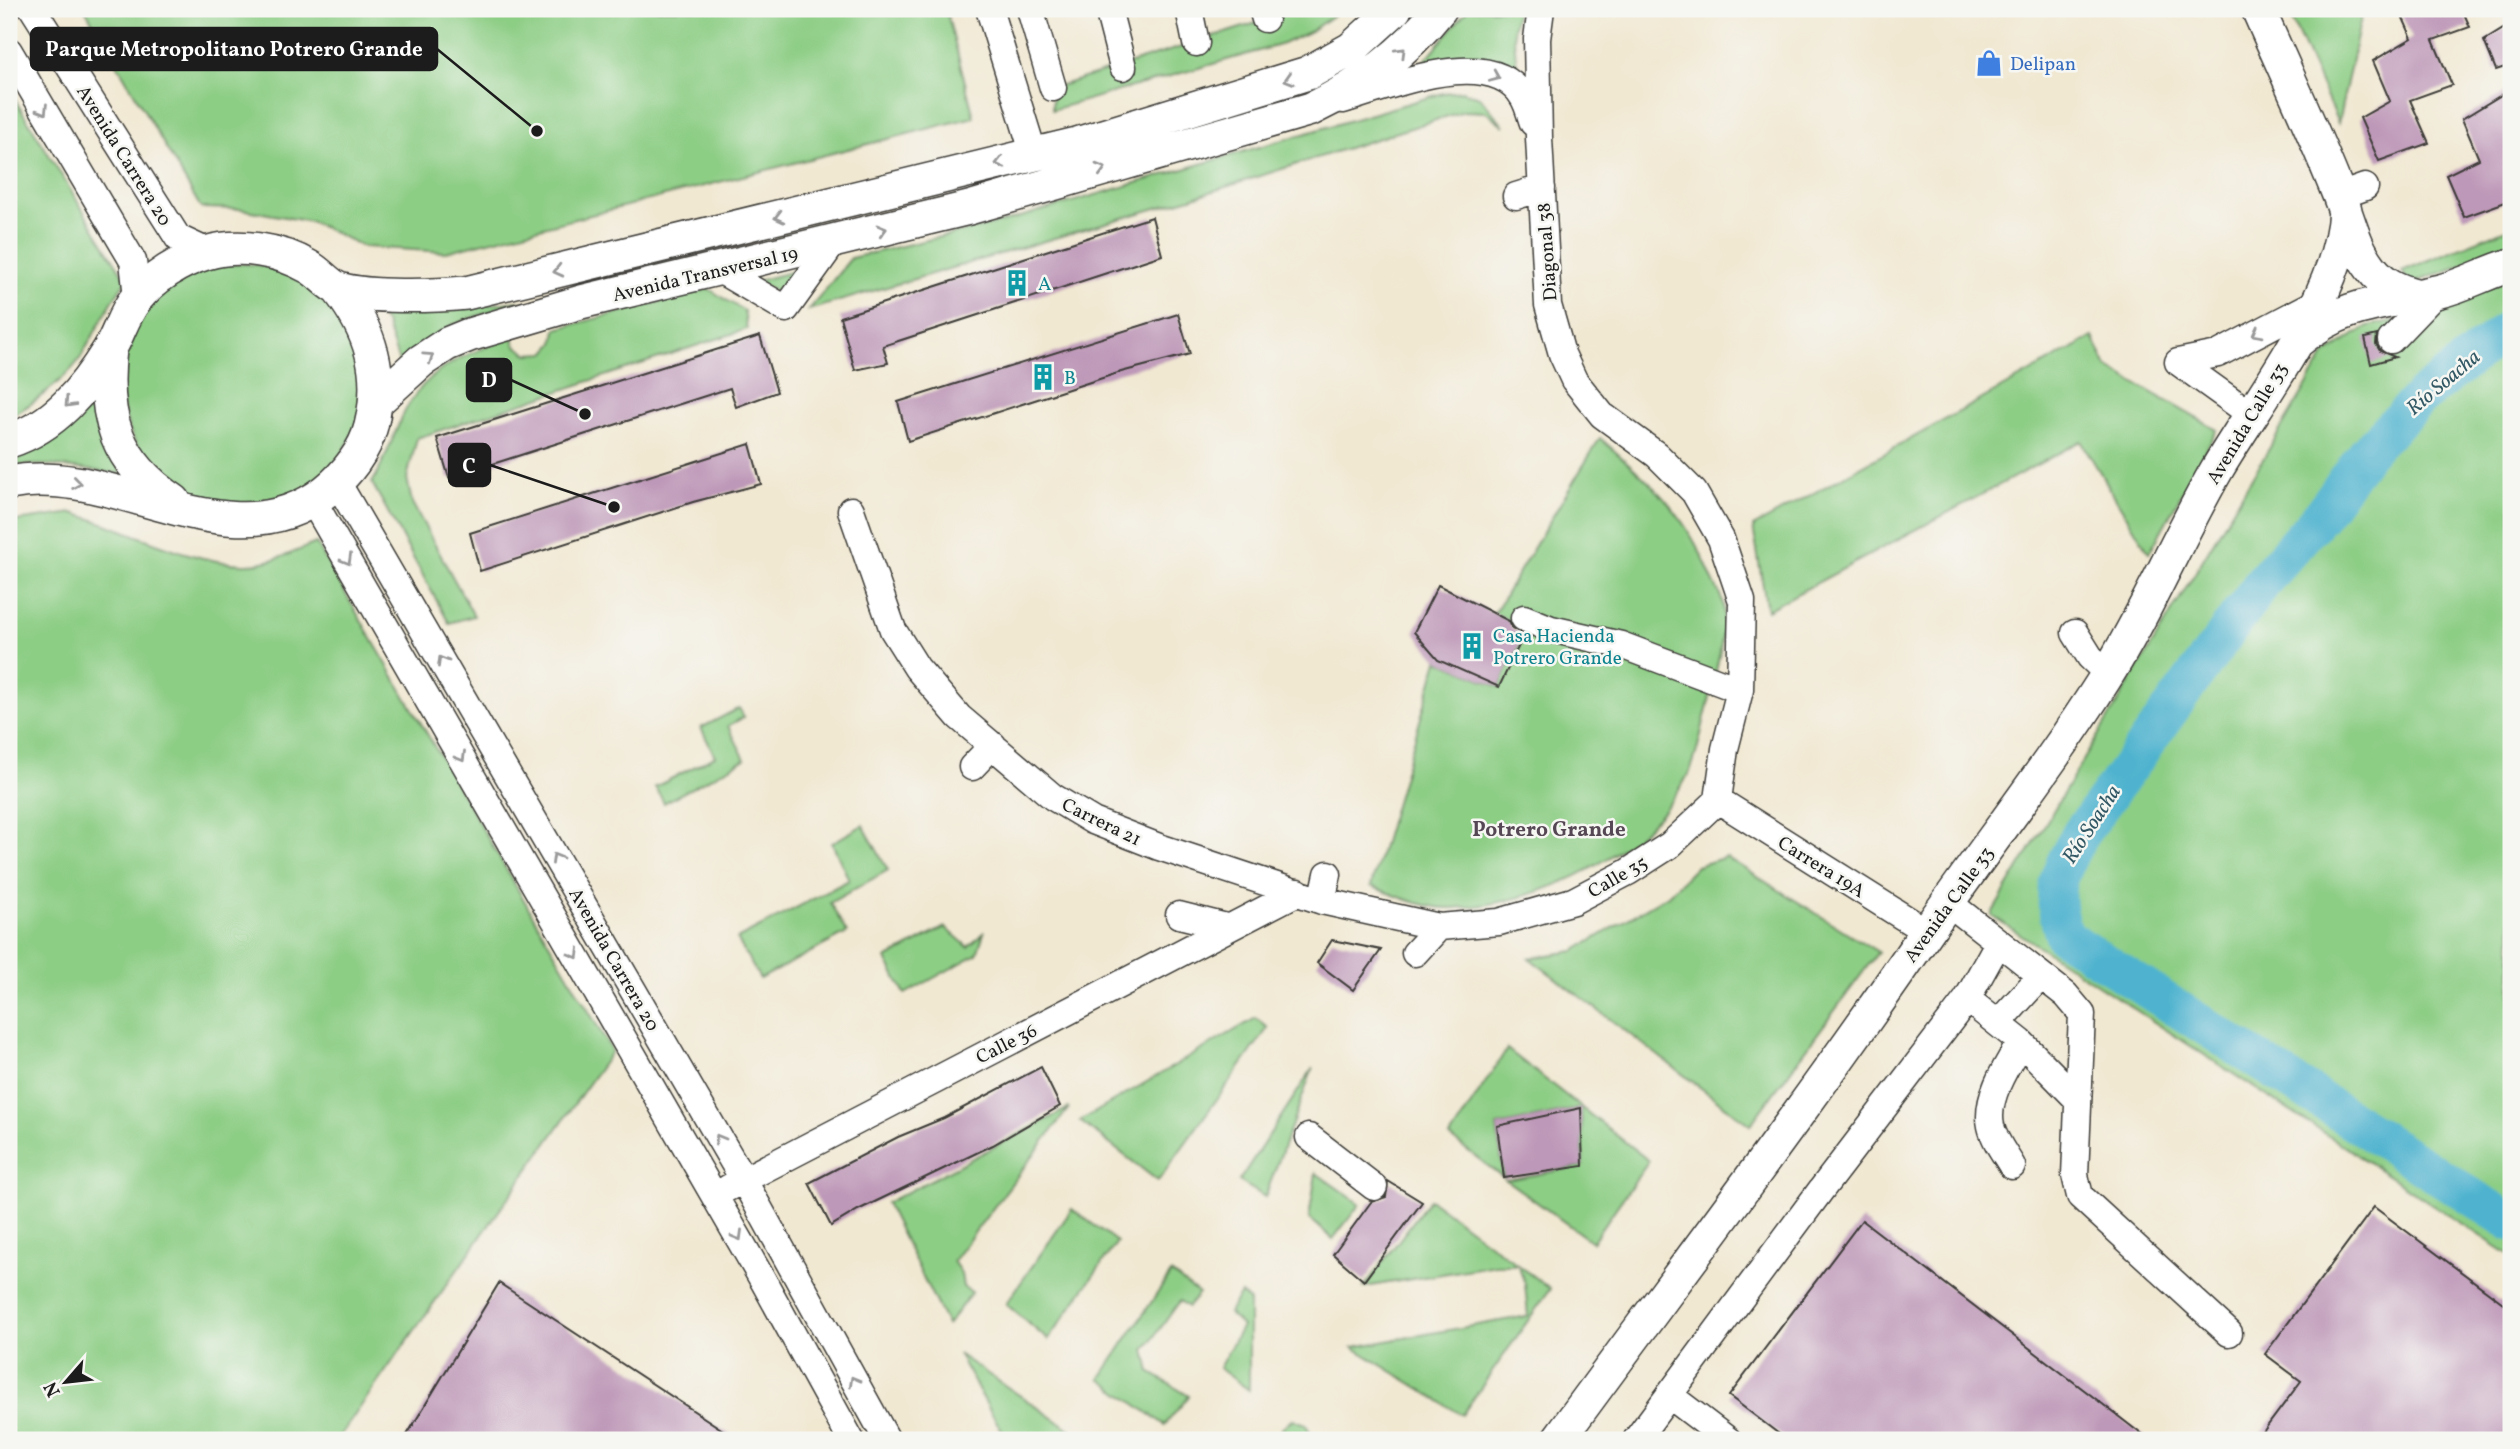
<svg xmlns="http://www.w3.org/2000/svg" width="2520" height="1449" viewBox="0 0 2520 1449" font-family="Vollkorn,serif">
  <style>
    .green { fill: #8dce85; stroke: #547550; stroke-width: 2 }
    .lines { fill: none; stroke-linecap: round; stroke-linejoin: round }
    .river { stroke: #50b3cf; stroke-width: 38 }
    .building { fill: #be98b8 }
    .minor-casing { stroke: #3c3b37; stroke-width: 29 }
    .major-casing { stroke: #3c3b37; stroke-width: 36 }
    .minor { stroke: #fff; stroke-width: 26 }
    .major { stroke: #fff; stroke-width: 33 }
    .oneway { stroke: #999 }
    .labels { text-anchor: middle; stroke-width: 5; stroke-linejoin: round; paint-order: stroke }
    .shop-label { font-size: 19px; fill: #366cbe; stroke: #f6f6f2; text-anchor: start }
    .street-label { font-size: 19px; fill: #1c1c1c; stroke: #f6f6f2 }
    .culture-label { font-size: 19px; fill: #0d838f; stroke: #f6f6f2; text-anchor: start }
    .water-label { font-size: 21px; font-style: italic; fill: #315864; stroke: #f6f6f2 }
    .neighbourhood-label { font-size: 21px; font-weight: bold; fill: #554753; stroke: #f6f6f2 }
    .leader { fill: none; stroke: #1c1c1c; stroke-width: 2.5 }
    .callout-dot { fill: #1c1c1c; stroke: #f6f6f2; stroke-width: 2.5 }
    .callout { fill: #1c1c1c; stroke: #1c1c1c; stroke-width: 2.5 }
    .callout-label { font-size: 21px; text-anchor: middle; font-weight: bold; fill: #fff }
  </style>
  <rect width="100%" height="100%" fill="#f6f6f2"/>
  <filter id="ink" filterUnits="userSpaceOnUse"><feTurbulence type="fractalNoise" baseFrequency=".0143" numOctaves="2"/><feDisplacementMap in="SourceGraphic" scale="14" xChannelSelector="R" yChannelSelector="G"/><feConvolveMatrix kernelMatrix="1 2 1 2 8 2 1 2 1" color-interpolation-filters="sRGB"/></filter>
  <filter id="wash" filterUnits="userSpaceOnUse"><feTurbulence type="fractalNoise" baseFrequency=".00686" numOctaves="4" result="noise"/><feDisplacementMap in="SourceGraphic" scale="28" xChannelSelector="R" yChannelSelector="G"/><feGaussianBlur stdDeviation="1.57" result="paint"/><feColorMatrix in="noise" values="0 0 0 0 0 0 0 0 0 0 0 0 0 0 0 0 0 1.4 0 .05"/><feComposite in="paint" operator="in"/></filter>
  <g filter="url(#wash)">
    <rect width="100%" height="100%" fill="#f1e8d2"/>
    <!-- green -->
    <path class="green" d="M85,9H946L974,117L446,252L364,247L312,222L241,209L201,208Z
      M1300,9H1342L1311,31L1283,44L1052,110L1053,88Z
      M1468,9H1517L1513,28L1517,69L1478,55L1415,72Z
      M2287,9H2363L2338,123Z
      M9,90L126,280C109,305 96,331 81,357C70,375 28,409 9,416Z
      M1462,91L1480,97L1504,126L1486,112L1464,111L1191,198L809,310L851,258L1000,223L1443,93Z
      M2511,227V248L2410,284L2402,271Z
      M121 385a121 121 0 1 1 242 0a121 121 0 1 1-242 0Z
      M802,269L784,297L757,281Z
      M2511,278V1256L1991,915L2325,355L2368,326L2431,313Z
      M709,289L744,311L747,329L417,438L407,478L412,503L474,616L449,623L372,483C389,456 396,421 415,395C439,362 476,351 513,337L515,345L528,354L545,353L554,343L556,329Z
      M520,301L452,325L400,365L386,324L371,304L442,310Z
      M2093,337L2107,367L2217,430L2149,553L2081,441L1767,610L1753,527Z
      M97,403L122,474L48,465H9L48,442Z
      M1600,438C1653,485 1683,509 1711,576C1715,585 1722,596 1723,605C1727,627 1714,683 1708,705C1702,726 1699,751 1690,771C1650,853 1541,905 1452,908C1424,909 1397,896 1371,886L1438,660L1499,687L1527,628L1493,615Z
      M73,513C125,528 191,563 243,564C268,565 294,552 316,543L612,1051L337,1440H9V522Z
      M739,708L744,717L728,726L745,759L664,803L655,787L715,756L701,728Z
      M863,825L888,870L830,903L847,933L760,979L737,939L849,880L832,843Z
      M1726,857L1878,952L1750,1125L1529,958L1574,951L1668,895L1697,866Z
      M945,927L968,947L984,933L977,954L905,994L886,959Z
      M1256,1018L1268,1028L1158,1181L1080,1121Z
      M1507,1049L1649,1161L1592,1242L1506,1180L1583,1166L1581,1108L1497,1126L1504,1178L1450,1137Z
      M1313,1068L1265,1197L1239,1181Z
      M1069,1108L953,1261L961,1273L963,1287L972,1292L947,1325L886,1203Z
      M1316,1173L1360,1204L1333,1239L1309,1218Z
      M1430,1199L1550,1289L1462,1415L1353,1347L1528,1316L1525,1284L1518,1265H1496L1364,1287Z
      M1072,1209L1117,1242L1048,1340L1006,1304Z
      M1171,1273L1199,1294L1188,1307L1180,1301L1145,1350L1150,1372L1189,1396L1165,1425L1100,1379Z
      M1241,1294L1249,1300V1390L1219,1368L1242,1326L1228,1313Z
      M958,1354L1086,1440H1007Z
      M1293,1419L1306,1424L1310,1433L1308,1440H1282V1428Z"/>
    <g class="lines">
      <!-- river -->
      <path class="river" d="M2511,327L2424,394L2367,452L2320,516L2266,578L2081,833C2058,875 2048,888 2064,936L2511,1222"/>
    </g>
    <g id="blocks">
      <!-- building -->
      <path class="building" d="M2399,9H2462L2470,27L2433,40L2452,85L2410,100L2429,143L2379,161L2360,118L2390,101L2373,61L2412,38Z
        M2511,24V65L2496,70L2484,41Z
        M2511,89V200L2464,217L2446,175L2479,159L2462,119Z
        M1152,217L1162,255L883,346L888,363L855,370L840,317Z
        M1178,314L1190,354L1121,372L908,441L898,402Z
        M2377,335L2376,344L2380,351L2395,357L2371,364L2365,338Z
        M760,336L777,392L736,407L730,388L449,478L437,438Z
        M750,444L761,484L693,502L480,571L470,533Z
        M1438,585L1509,621L1512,628L1524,635L1499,687L1438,660L1414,632Z
        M1332,940L1381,950L1353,990L1317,963Z
        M1041,1067L1060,1106L993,1145L858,1210L831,1226L809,1183L898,1137L944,1118Z
        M1581,1108L1583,1166L1504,1178L1497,1126Z
        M1388,1181L1422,1202L1364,1281L1333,1254L1371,1202L1386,1197Z
        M2374,1207L2511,1309V1440H2257L2301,1381L2265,1354Z
        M1862,1220L2096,1399L2149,1440H1787L1729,1396Z
        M499,1283L738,1440H404Z"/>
    </g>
  </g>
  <g filter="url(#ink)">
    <use href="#blocks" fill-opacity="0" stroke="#3c3b37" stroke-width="2"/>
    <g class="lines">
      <defs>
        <path id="minor" d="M33,9L178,238L208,252
          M989,9L1034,155
          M1030,9L1053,88
          M1108,9L1123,67
          M1189,9L1196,43
          M1262,9L1265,19
          M1541,9L1537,39L1539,138L1548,305L1562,354L1574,380L1602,415L1657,455L1694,492L1721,539L1742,601L1740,690L1725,749L1718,800
          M9,51L133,261L137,297
          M1343,100C1389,87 1491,43 1523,97C1528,105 1530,115 1533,123
          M1516,196L1542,188
          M2340,196L2365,187
          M716,268L786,309L834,242
          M2391,340L2437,292
          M2178,362L2218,354L2317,302
          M2178,362L2249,413
          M337,482L743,1179L887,1440
          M313,501L764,1282L851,1440
          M851,510L893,630L917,668L959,717L1053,797L1093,821L1159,847L1322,901L1439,927L1499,922L1573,901L1628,872L1670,845L1718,800
          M1524,618L1551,629L1621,645L1740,690
          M2075,633L2090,657L2108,674
          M972,767L993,745
          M1718,800L1927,932
          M1322,901L1328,874
          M1949,903L2066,995L2082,1014L2075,1175L2080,1196L2229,1333
          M1179,915L1227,927
          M1415,953L1439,927
          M1967,999L2021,1042C2007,1065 1985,1098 1991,1126C1994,1140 2005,1154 2012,1166
          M1999,1022L2040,977
          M2021,1042L2078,1100
          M1309,1137L1374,1187
          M728,1188L1298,892
          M1669,1395L1728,1440
          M1636,1440L1821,1190L1967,999L1998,943"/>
        <path id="major" d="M2258,9C2285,71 2314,132 2339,195C2349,220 2354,246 2371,268C2383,284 2397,290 2415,295
          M2298,341C2346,301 2385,304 2440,291C2465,285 2487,272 2511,265
          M110,349C102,416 116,463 174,501
          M377,401L421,361L447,344L469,335L581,302L969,208L1311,109C1363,84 1404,54 1440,9
          M9,441C55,426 84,390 109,350C119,334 123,315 136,299C153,277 180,261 206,253C239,243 280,250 309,267C319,272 328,285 339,289C369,298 434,296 466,293L1077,144L1308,73L1351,49L1395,9
          M9,483C116,461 229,567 326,491C346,475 365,451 371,426C384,373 371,331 338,289
          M1558,1440C1681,1272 1808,1105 1926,933C1985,848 2049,767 2104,680C2146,613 2177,539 2216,471C2259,397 2341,296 2345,210"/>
      </defs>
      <!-- minor casing -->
      <use href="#minor" class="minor-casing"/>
      <!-- major casing -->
      <use href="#major" class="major-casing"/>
      <!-- minor -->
      <use href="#minor" class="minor"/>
      <!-- major -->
      <use href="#major" class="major"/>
    </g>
    <!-- one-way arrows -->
    <defs><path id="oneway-chevron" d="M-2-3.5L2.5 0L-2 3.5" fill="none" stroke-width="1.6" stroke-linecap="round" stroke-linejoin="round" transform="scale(1.75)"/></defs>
    <g class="oneway">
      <use href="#oneway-chevron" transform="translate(1401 52) rotate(-44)"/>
      <use href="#oneway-chevron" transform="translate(1495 77) rotate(23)"/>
      <use href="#oneway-chevron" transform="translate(1289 79) rotate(163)"/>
      <use href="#oneway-chevron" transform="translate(43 110) rotate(59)"/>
      <use href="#oneway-chevron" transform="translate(1000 163) rotate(166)"/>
      <use href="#oneway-chevron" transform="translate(1101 169) rotate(-16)"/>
      <use href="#oneway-chevron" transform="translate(779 217) rotate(166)"/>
      <use href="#oneway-chevron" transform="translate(882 230) rotate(-15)"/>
      <use href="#oneway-chevron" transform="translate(558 271) rotate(166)"/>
      <use href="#oneway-chevron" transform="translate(2257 333) rotate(152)"/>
      <use href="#oneway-chevron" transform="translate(429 357) rotate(-34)"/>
      <use href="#oneway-chevron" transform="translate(69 403) rotate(133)"/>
      <use href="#oneway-chevron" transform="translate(77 483) rotate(8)"/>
      <use href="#oneway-chevron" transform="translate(347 560) rotate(60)"/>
      <use href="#oneway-chevron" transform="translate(442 661) rotate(-120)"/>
      <use href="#oneway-chevron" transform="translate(461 757) rotate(60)"/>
      <use href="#oneway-chevron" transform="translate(556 858) rotate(-120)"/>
      <use href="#oneway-chevron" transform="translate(575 954) rotate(60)"/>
      <use href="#oneway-chevron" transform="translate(719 1139) rotate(-120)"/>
      <use href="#oneway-chevron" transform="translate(738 1236) rotate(60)"/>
      <use href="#oneway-chevron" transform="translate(854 1381) rotate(-119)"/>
    </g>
  </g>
  <!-- icons -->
  <defs>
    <symbol id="shop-bare" viewBox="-9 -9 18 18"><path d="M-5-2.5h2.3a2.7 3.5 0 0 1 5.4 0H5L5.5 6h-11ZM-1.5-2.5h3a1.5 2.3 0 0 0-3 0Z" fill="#3f7fe0" stroke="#f6f6f2" stroke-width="2.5" paint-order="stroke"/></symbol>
    <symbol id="building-bare" viewBox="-9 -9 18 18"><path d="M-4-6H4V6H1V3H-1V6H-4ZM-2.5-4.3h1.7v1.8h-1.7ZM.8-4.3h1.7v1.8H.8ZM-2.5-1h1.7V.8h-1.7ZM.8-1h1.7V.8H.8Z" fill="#0f9aa8" stroke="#f6f6f2" stroke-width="2.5" paint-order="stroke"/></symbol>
  </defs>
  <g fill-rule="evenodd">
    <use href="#shop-bare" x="1970" y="44" width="38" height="38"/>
    <use href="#building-bare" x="998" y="264" width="38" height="38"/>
    <use href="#building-bare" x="1024" y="358" width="38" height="38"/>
    <use href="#building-bare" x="1453" y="627" width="38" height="38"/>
  </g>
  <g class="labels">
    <!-- shop labels -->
    <g class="shop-label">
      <text x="2010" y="70">Delipan</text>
    </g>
    <!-- street labels -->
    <g class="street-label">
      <text transform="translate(125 155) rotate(58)" y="7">Avenida Carrera 20</text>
      <text transform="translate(1546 252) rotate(-94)" y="7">Diagonal 38</text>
      <text transform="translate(705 273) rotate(-13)" y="7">Avenida Transversal 19</text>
      <text transform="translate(2246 423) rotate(-59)" y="7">Avenida Calle 33</text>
      <text transform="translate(1102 821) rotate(26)" y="7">Carrera 21</text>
      <text transform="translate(1822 866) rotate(32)" y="7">Carrera 19A</text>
      <text transform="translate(1617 876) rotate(-30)" y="7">Calle 35</text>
      <text transform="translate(1948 904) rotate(-54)" y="7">Avenida Calle 33</text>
      <text transform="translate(615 959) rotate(60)" y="7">Avenida Carrera 20</text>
      <text transform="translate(1006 1043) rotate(-27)" y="7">Calle 36</text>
    </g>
    <!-- culture labels -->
    <g class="culture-label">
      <text x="1038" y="290">A</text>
      <text x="1064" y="384">B</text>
      <text x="1493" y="642">Casa Hacienda<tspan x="1493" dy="22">Potrero Grande</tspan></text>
    </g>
    <!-- water labels -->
    <g class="water-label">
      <text transform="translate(2443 382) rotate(-40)" y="7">Río Soacha</text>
      <text transform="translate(2091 824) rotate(-57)" y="7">Río Soacha</text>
    </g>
    <!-- neighbourhood labels -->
    <g class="neighbourhood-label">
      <text x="1549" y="836">Potrero Grande</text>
    </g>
  </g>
  <!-- callouts -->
  <path class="leader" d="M537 131L437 49M585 414L511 380M614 507L490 465"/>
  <g class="callout-dot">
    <circle cx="537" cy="131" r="7"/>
    <circle cx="585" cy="414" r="7"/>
    <circle cx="614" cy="507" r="7"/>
  </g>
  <g class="callout">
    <rect x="31" y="28" width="406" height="42" rx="7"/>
    <rect x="467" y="359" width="44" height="42" rx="7"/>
    <rect x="449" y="444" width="41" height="42" rx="7"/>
  </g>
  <g class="callout-label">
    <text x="234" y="56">Parque Metropolitano Potrero Grande</text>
    <text x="489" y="387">D</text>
    <text x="469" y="473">C</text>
  </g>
  <!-- margin -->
  <rect width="2520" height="1449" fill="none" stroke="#f6f6f2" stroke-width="35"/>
  <!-- north arrow -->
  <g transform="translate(66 1382) rotate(242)" stroke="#f6f6f2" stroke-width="5" paint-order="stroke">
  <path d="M0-5L12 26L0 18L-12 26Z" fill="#1c1c1c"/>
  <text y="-10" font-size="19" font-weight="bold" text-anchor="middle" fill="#1c1c1c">N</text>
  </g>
</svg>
